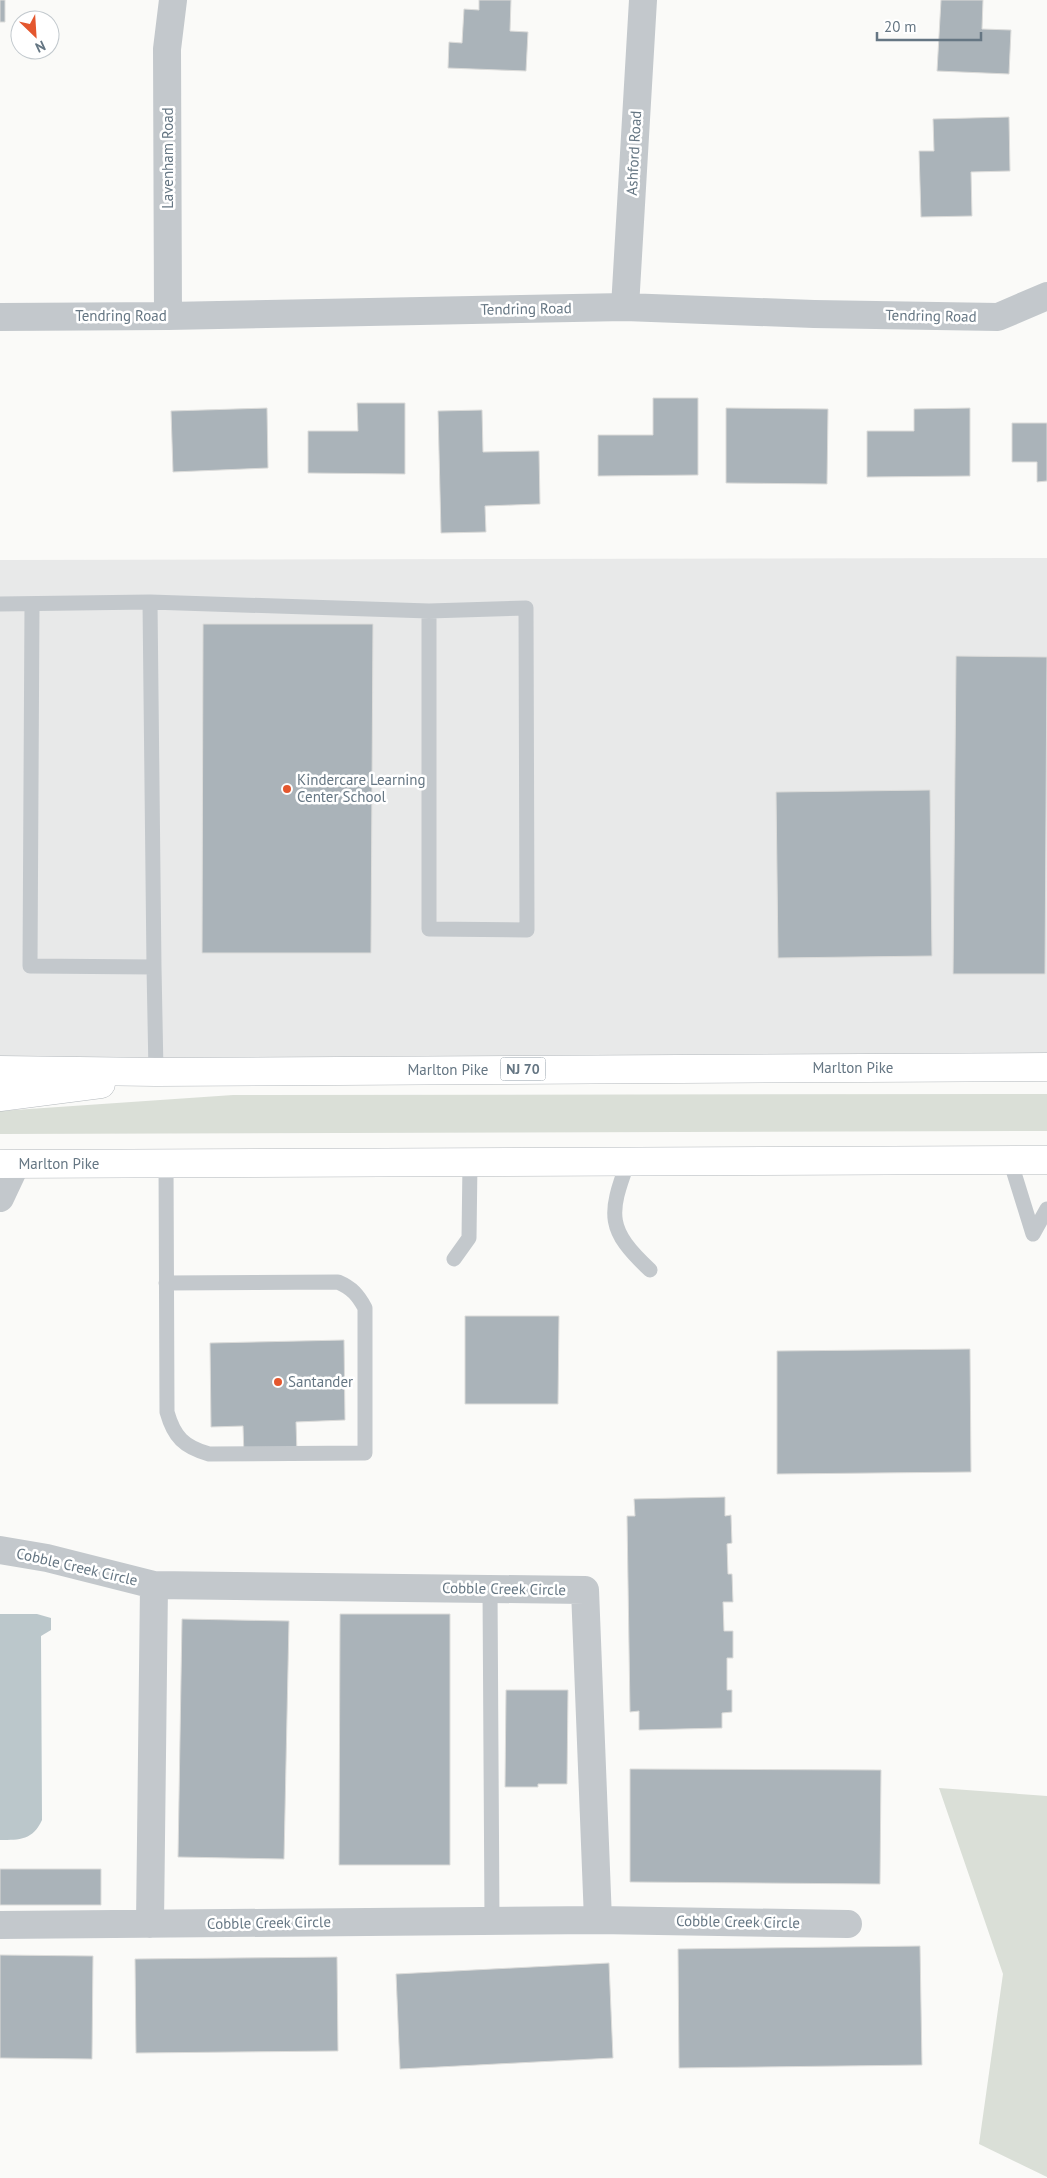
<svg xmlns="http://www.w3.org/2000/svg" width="1047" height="2178" viewBox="0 0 1047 2178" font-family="'PT Sans',sans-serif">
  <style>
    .built { fill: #e8e9e9 }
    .green { fill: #dadfd7 }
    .water { fill: #bbc7cb }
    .building { fill: #aab3b9; stroke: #dcdcda }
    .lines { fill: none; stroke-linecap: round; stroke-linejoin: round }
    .trunk-casing { stroke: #b4b9bd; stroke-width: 29 }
    .service { stroke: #c3c8cc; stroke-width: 15 }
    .minor { stroke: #c3c8cc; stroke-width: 28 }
    .trunk { stroke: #fff; stroke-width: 28 }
    .poi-dot { fill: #e4572e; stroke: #fff; stroke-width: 2 }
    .labels { text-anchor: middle; stroke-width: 5; stroke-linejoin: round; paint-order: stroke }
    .shield { fill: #fff; stroke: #939fa8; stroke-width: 1 }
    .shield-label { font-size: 14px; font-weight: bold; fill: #657683 }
    .street-label { font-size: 15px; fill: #657683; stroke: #fff }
    .poi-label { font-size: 15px; fill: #657683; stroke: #fff; text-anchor: start }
  </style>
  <rect width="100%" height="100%" fill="#fafaf8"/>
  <!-- built -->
  <path class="built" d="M1047,558V1067L0,1070V560Z"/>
  <!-- green -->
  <path class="green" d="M1047,1094V1131L0,1134V1111L233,1095Z
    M939,1788L1047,1796V2177L979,2144L1003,1974Z"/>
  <!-- water -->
  <path class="water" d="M0,1614H37L51,1618V1630L41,1636L42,1820C33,1840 20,1840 0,1840Z"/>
  <!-- building -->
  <path class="building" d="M0,0H5V22H0Z
    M479,0H511L510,31L528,32L526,71L448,68L449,42L462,43L464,9L479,10Z
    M941,0H983L982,29L1011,30L1009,74L937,71Z
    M1009,117L1010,171L971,172L972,216L921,217L919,151H934L933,119Z
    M653,398H698V475L598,476V435H653Z
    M357,403H405V474L308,473V431H358Z
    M267,408L268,468L173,472L171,411Z
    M726,408L828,409L827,484L726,483Z
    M970,408V476L867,477V431H914V409Z
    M482,410L483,452L539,451L540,504L485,506L486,532L441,533L438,411Z
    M1012,423H1047V481L1037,482V462H1012Z
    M203,624H373L371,953H202Z
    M956,656L1047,657L1045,974H953Z
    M930,790L932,956L778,958L776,792Z
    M465,1316H559L558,1404H465Z
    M344,1340L345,1420L296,1422L297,1454L244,1456L243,1426L211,1427L210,1343Z
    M970,1349L971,1472L777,1474V1351Z
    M725,1497V1516L731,1515L732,1543L727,1544L728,1574H732L733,1602H723L724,1631H733V1658H727V1690H732V1712L722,1713V1728L639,1730V1711L630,1712L627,1516H635L634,1499Z
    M340,1614H450V1865H339Z
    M182,1619L289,1621L284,1859L178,1857Z
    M506,1690H568L567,1784H538V1787H505Z
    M630,1769L881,1770L880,1884L630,1882Z
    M0,1869H101V1905H0Z
    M920,1946L922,2065L679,2068L678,1949Z
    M0,1955L93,1956L92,2059L0,2058Z
    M337,1957L338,2051L136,2053L135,1959Z
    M609,1963L613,2058L400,2069L396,1974Z"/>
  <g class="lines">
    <defs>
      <path id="trunk" d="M0,1070L156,1072L1047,1067
        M0,1097L101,1084
        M0,1164L1047,1160"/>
    </defs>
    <!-- trunk casing -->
    <use href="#trunk" class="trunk-casing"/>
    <!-- service -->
    <path class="service" d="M150,602L429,611L526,608L527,930L429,929V611
      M0,604L150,602L154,967L30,966L32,604
      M154,967L156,1072
      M1010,1160L1033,1234L1047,1209
      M628,1162C608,1215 607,1230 650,1270
      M166,1163L167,1412C174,1437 184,1447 209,1454L365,1453V1308C358,1295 352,1288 338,1282L166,1283
      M454,1259L469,1238L470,1162
      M490,1589L492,1921"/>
    <!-- minor -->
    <path class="minor" d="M625,307L643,0
      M168,316L167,49L173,0
      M0,317L168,316L625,307L814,314L998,317L1047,296
      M0,1198L16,1164
      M0,1550L47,1558L154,1585L585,1590L598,1920L0,1925
      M598,1920L848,1924
      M150,1924L154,1585"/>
    <!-- trunk -->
    <use href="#trunk" class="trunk"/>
  </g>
  <!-- markers -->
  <g class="poi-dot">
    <circle cx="287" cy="789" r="5"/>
    <circle cx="278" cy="1382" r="5"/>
  </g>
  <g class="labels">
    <!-- shield labels -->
    <rect class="shield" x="500.5" y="1057.5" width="45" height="23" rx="4"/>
    <g class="shield-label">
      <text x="523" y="1074">NJ 70</text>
    </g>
    <!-- street labels -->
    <g class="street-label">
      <text transform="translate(634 153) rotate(-87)" y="5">Ashford Road</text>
      <text transform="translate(168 158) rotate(-90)" y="5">Lavenham Road</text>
      <text transform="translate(526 309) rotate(-1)" y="5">Tendring Road</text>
      <text x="121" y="321">Tendring Road</text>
      <text transform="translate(931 316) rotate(1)" y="5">Tendring Road</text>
      <text x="853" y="1073">Marlton Pike</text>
      <text x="448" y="1075">Marlton Pike</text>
      <text x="59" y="1169">Marlton Pike</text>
      <text transform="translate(77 1567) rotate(13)" y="5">Cobble Creek Circle</text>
      <text transform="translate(504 1589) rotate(1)" y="5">Cobble Creek Circle</text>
      <text transform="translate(738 1922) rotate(1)" y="5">Cobble Creek Circle</text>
      <text transform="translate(269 1923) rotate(-1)" y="5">Cobble Creek Circle</text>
    </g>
    <!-- poi labels -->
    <g class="poi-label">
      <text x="297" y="785">Kindercare Learning<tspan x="297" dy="17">Center School</tspan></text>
      <text x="288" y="1387">Santander</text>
    </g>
  </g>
  <!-- north arrow -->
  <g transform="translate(35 35) rotate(155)"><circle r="24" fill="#ffffff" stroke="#c1c8cd"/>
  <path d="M0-4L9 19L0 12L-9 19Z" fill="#e4572e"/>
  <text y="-8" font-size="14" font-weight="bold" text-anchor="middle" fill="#657683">N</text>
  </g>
  <!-- scale -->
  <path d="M877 32v8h104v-8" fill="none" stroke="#657683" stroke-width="2.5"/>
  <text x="884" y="32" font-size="15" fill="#657683" stroke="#ffffff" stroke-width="4" paint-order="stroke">20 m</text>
</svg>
